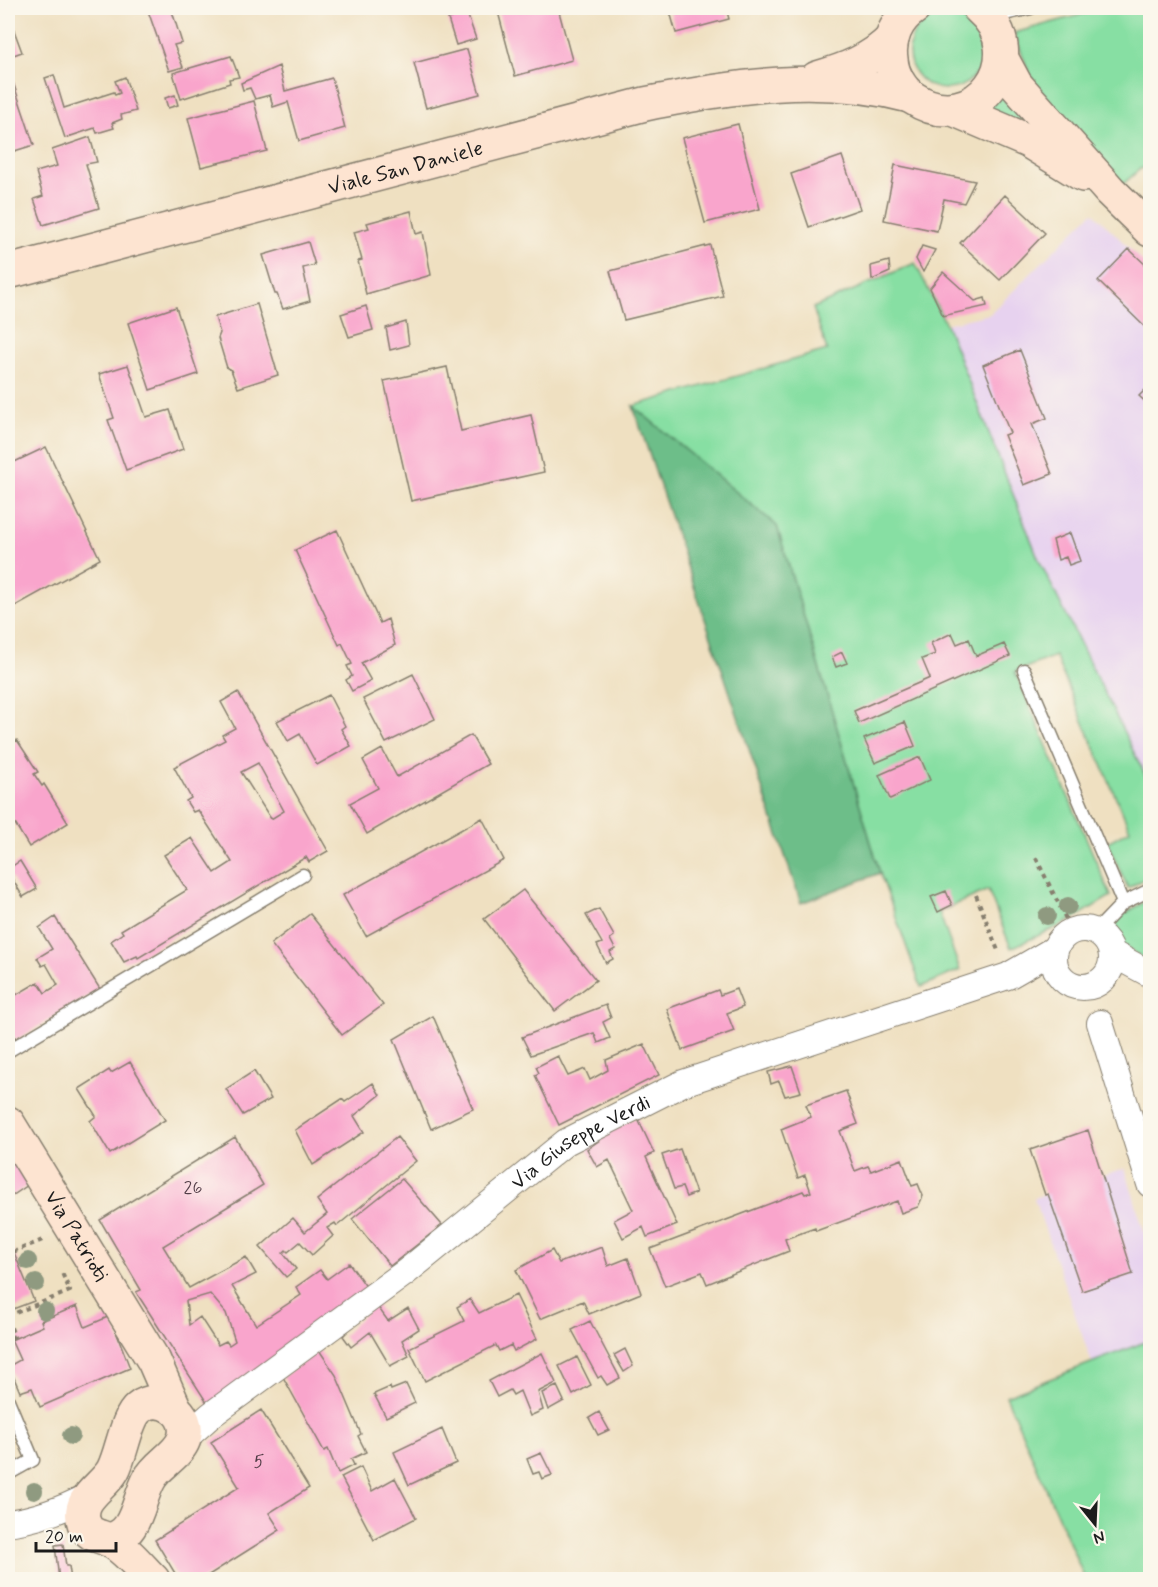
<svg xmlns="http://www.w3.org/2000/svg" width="1158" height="1587" viewBox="0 0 1158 1587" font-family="Mynerve,sans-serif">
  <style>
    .built { fill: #e7d2ef }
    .green { fill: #87dfa3; stroke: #527e60; stroke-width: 1.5 }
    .forest { fill: #6dbe89; stroke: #446d52; stroke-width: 1.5 }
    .building { fill: #f9a5cc; fill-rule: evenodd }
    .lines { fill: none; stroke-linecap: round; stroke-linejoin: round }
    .lane-casing { stroke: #867e6e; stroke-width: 15 }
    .street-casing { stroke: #867e6e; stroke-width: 28 }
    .secondary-casing { stroke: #867e6e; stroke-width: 36 }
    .path { stroke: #867e6e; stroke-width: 4; stroke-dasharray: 4.5 4.5; stroke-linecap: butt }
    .lane { stroke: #fff; stroke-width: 12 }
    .street { stroke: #fff; stroke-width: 26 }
    .secondary { stroke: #fde4d1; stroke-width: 33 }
    .tree { fill: #8f9a80 }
    .labels { text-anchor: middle; stroke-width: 5; stroke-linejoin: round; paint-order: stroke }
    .number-label { font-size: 18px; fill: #533e48 }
    .street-label { font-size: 21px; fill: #1c1c1c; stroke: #fbf7ec }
  </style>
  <rect width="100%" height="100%" fill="#fbf7ec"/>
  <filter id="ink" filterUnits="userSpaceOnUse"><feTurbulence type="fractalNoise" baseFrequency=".0167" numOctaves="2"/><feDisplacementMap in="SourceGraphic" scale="12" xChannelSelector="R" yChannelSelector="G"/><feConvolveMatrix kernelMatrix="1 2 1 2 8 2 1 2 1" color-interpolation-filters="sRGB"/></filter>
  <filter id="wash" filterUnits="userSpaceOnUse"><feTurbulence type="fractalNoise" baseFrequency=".008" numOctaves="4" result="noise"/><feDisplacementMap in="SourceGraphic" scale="24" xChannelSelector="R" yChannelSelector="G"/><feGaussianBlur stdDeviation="1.35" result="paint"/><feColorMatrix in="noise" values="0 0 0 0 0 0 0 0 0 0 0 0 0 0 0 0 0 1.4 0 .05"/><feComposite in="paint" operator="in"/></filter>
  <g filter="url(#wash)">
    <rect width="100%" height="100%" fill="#efe0c1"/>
    <!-- built -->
    <path class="built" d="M1093,212L1150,269V785L1039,560L946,324L990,314Z
      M1125,1168L1150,1251V1340L1092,1363L1034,1198Z"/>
    <!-- green -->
    <path class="green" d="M1105,8H1150V166L1140,169L1122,185L1033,83L1014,33Z
      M909 52a37 37 0 1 1 74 0a37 37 0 1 1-74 0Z
      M1006,84L1055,145L980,110Z
      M915,263L946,324L1039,560L1150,785V876L1128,888L1107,842L1130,830L1055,656L1015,672L1111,896L1068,922L1011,948L988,890L939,912L960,970L921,987L880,873L777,527L633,406L827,350L813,308Z
      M1150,898V962L1121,945L1114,929L1121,916Z
      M1150,1340V1579H1085L1006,1396Z"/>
    <!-- forest -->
    <path class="forest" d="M633,406L777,526L880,873L801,903Z"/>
    <g id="blocks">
      <!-- building -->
      <path class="building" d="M147,8H171L182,43L174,45L183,67L169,71Z
        M497,8H558L572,60L515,76Z
        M669,8H726L729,19L676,33Z
        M467,13L476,39L456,45L448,19Z
        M8,14L22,52L8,57Z
        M467,49L480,94L426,108L414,63Z
        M231,56L239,77L229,79L230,83L181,99L173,73Z
        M279,66L285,91L332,78L345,128L299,141L288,102L273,107L270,95L255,99L250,88L243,90L241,83Z
        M8,67L34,145L8,153Z
        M54,75L64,108L114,92L115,95L120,93L115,81L125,77L136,111L121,115L122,119L112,123L114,128L97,133L95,128L65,138L45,78Z
        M175,95L178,105L168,108L165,98Z
        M254,101L267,151L201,167L188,118Z
        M738,124L760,209L705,223L682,138Z
        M90,137L97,162L86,164L99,208L43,225L34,199L43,196L36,172L57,166L52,150Z
        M842,156L860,209L809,227L791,174Z
        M895,165L949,176L975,181L964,203L944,199L937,231L884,220Z
        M1005,195L1045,233L1000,280L960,243Z
        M411,211L416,234L423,232L431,275L366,294L358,261L362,260L354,232L369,228L367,223Z
        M308,242L315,265L303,268L310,301L283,309L277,294H275L263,255Z
        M710,245L723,296L624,320L610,271Z
        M922,246L935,250L923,272L916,259Z
        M1129,249L1150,269V332L1098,281Z
        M889,261L890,272L872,280L871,266Z
        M943,272L975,301L985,298L987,306L943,316L930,288Z
        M257,304L278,375L238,388L231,370L227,368L218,338L220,333L215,317Z
        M366,306L373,330L349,337L341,314Z
        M176,307L198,374L150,390L128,323Z
        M406,322L409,345L390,350L386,328Z
        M1020,350L1047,418L1032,424L1052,474L1024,485L1004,435L1010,433L983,365Z
        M128,365L146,417L170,410L183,449L126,470L108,420L114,418L99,374Z
        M447,367L461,431L531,415L544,472L411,501L384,381Z
        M1150,385V406L1139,396Z
        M46,447L100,559L8,610V465Z
        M337,530L380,623L388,619L395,645L361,663L371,681L352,691L346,680L352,676L347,666L352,664L342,643L339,645L295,550Z
        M1070,533L1080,561L1069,565L1066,557L1058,560L1053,540Z
        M952,633L957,644L969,639L976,656L1004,644L1010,656L859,723L854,711L930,678L922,659L935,654L931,643Z
        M842,652L847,663L836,667L832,657Z
        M413,674L435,719L386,743L363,699Z
        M238,692L328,851L309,862L306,857L138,958L137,956L124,962L111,941L123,933L121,930L187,890L164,855L192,838L215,873L232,862L198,810L193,812L186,801L191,798L174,767L225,740L222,735L235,728L221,702ZM258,763L284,811L271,819L241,772Z
        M329,695L345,726L341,729L351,746L317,765L300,734L288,741L277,721Z
        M905,722L915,746L875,763L864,739Z
        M471,735L488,764L367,834L350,803L378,788L363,760L382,749L397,777Z
        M17,740L38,772L34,774L42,786L44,784L68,823L29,847L8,812V747Z
        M920,757L930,780L890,799L879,775Z
        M482,818L504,860L366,936L343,895Z
        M20,861L37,889L23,897L8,872V869Z
        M523,890L596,980L555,1011L484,919Z
        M946,891L952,905L938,912L931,897Z
        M599,909L614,936L610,939L615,949L610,952L613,959L606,963L597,945L602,943L586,915Z
        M310,914L383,1005L342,1035L271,944Z
        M55,917L100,989L16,1040L15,1037L8,1042V987L10,986L16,995L38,982L45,993L58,985L46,964L42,966L37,958L52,949L39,928Z
        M736,989L743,1007L727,1013L734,1031L682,1050L667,1009L718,990L720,995Z
        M606,1005L611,1018L603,1022L610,1038L598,1043L594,1033L531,1055L522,1037Z
        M433,1016L473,1109L431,1129L394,1039Z
        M644,1044L659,1075L559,1125L535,1075L539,1073L536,1067L558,1056L568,1076L585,1069L590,1080L608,1070L606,1060Z
        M130,1062L165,1120L110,1154L90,1121L96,1116L79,1089L109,1070L111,1073Z
        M792,1066L801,1092L785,1096L779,1081L771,1084L768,1072Z
        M254,1071L271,1099L243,1115L226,1089Z
        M373,1083L380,1095L354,1116L364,1132L313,1165L295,1130L342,1099L345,1102Z
        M846,1091L858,1124L840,1131L855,1171L868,1166L871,1171L902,1159L912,1186L918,1184L923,1196L918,1207L901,1213L897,1201L816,1231L815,1228L785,1239L789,1251L707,1284L702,1272L665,1286L650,1249L803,1191L805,1194L811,1192L805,1175L798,1178L781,1129L811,1117L806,1105Z
        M637,1117L654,1153L646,1157L677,1225L647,1237L643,1227L623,1238L614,1220L633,1210L609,1160L597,1167L587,1149L600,1140L599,1137Z
        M1088,1130L1133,1274L1082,1291L1048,1194L1045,1195L1030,1150Z
        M235,1137L263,1185L163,1246L189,1288L246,1257L256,1274L232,1286L256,1325L301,1295L296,1287L320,1270L327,1279L349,1263L370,1292L209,1406L136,1292L141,1290L100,1220ZM210,1294L226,1313L235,1341L229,1345L226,1341L218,1345L200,1317L189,1325L186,1301Z
        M397,1137L416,1161L337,1226L335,1223L327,1228L333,1236L312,1255L300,1242L288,1252L286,1250L283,1253L296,1269L286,1277L260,1247L293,1218L305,1232L327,1214L317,1200Z
        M8,1144L31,1183L9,1198L8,1196Z
        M680,1149L696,1193L686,1197L682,1187L674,1189L662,1155Z
        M402,1179L442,1225L390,1266L352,1219Z
        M8,1238L34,1301L8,1311Z
        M602,1247L608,1266L628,1258L641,1293L589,1314L583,1301L540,1319L516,1270L552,1250L559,1263Z
        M516,1295L537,1339L514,1351L511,1345L499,1351L496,1345L425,1381L409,1348L464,1321L457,1307L470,1299L479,1313Z
        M375,1303L388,1321L408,1308L419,1329L402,1340L409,1356L390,1366L370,1332L351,1347L343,1336Z
        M77,1306L85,1327L110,1316L130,1368L40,1407L32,1388L20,1392L9,1366L20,1360L11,1340L43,1326L41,1321Z
        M590,1321L620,1378L607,1385L601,1376L598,1378L572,1330Z
        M625,1349L633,1366L624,1372L614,1355Z
        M319,1350L336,1375L361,1434L358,1436L366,1452L351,1459L354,1465L338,1473L328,1449L324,1451L283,1377Z
        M542,1353L556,1383L538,1392L543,1410L530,1416L520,1391L513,1395L510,1390L497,1397L489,1381Z
        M577,1357L591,1385L573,1395L559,1366Z
        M406,1384L415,1403L386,1417L374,1394L390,1387L391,1390Z
        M557,1386L564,1401L548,1410L542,1393Z
        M261,1410L309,1488L269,1513L280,1530L201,1580H179L155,1540L239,1487L211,1442Z
        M599,1412L609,1430L598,1435L589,1418Z
        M442,1429L456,1463L409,1485L394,1452Z
        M541,1453L552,1475L542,1479L539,1472L533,1474L527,1459Z
        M361,1467L372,1491L395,1478L416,1518L374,1540L341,1477Z
        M63,1544L66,1566H69L71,1580H59L55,1545Z"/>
    </g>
  </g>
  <g filter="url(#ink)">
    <use href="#blocks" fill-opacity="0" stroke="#867e6e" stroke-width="1.5"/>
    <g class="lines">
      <defs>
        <path id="lane" d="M991,17L1031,8
          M1024,670L1123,903
          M1096,931L1123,903L1150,890
          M8,1051L303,875
          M8,1400L33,1460L8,1474"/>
        <g id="street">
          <circle cx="1083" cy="958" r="29"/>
          <path d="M1113,954L1150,974"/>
          <path d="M1100,1023L1150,1184"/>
          <path id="s1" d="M183,1440L211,1415L406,1272L566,1142L683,1083L1008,976L1055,949"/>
          <path d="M8,1523C37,1519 62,1510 89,1496"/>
        </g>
        <g id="secondary">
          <path d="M914,8C897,19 888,39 891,59C892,74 901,90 913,98C974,139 1036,56 979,8"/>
          <path d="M1002,59L1016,85L1110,191L1150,230"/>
          <path d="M817,78C845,70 872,60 892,39"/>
          <path d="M953,109L1028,141L1083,175"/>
          <path id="s2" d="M8,272L645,104C737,86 817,72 910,96"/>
          <path id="s3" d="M8,1123L154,1361L175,1409"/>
          <path d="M108,1540C137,1536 137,1502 149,1480C157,1464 178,1456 184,1439C192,1413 160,1391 139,1408C126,1418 122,1453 113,1470C103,1488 76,1498 84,1523C89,1536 98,1535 109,1540C125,1548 140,1567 153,1580"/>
        </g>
      </defs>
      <!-- lane casing -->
      <use href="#lane" class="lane-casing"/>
      <!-- street casing -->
      <use href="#street" class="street-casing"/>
      <!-- secondary casing -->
      <use href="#secondary" class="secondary-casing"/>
      <!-- path -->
      <path class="path" d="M1036,858L1070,927
        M976,895L999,953
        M13,1252L45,1239
        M8,1316L70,1291L62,1273
        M8,1319L14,1336L8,1339"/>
      <!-- lane -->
      <use href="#lane" class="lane"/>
      <!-- street -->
      <use href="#street" class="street"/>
      <!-- secondary -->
      <use href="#secondary" class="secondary"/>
    </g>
    <!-- trees -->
    <g class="tree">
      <circle cx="1068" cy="906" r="9"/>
      <circle cx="1047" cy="916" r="9"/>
      <circle cx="28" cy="1261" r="9"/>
      <circle cx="36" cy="1283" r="9"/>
      <circle cx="45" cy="1311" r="9"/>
      <circle cx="71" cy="1436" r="9"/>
      <circle cx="34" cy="1491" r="9"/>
    </g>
  </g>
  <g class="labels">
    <!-- number labels -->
    <g class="number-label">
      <text x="193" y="1193">26</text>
      <text x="259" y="1467">5</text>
    </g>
    <!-- street labels -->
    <g class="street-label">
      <text dy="7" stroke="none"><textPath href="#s2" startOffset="411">Viale San Daniele</textPath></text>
      <text dy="7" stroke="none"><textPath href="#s1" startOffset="498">Via Giuseppe Verdi</textPath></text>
      <text dy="7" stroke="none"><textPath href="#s3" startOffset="132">Via Patrioti</textPath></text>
    </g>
  </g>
  <!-- margin -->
  <rect width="1158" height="1587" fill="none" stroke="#fbf7ec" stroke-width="30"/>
  <!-- north arrow -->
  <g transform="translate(1095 1524) rotate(162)" stroke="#fbf7ec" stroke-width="4.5" paint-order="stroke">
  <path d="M0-4.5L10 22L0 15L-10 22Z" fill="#1c1c1c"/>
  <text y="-9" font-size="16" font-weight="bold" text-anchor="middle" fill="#1c1c1c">N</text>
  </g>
  <!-- scale -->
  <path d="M36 1542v9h80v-9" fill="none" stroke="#1c1c1c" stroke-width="3"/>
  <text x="45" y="1542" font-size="18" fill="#1c1c1c" stroke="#fbf7ec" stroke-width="4.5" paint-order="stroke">20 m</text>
</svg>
